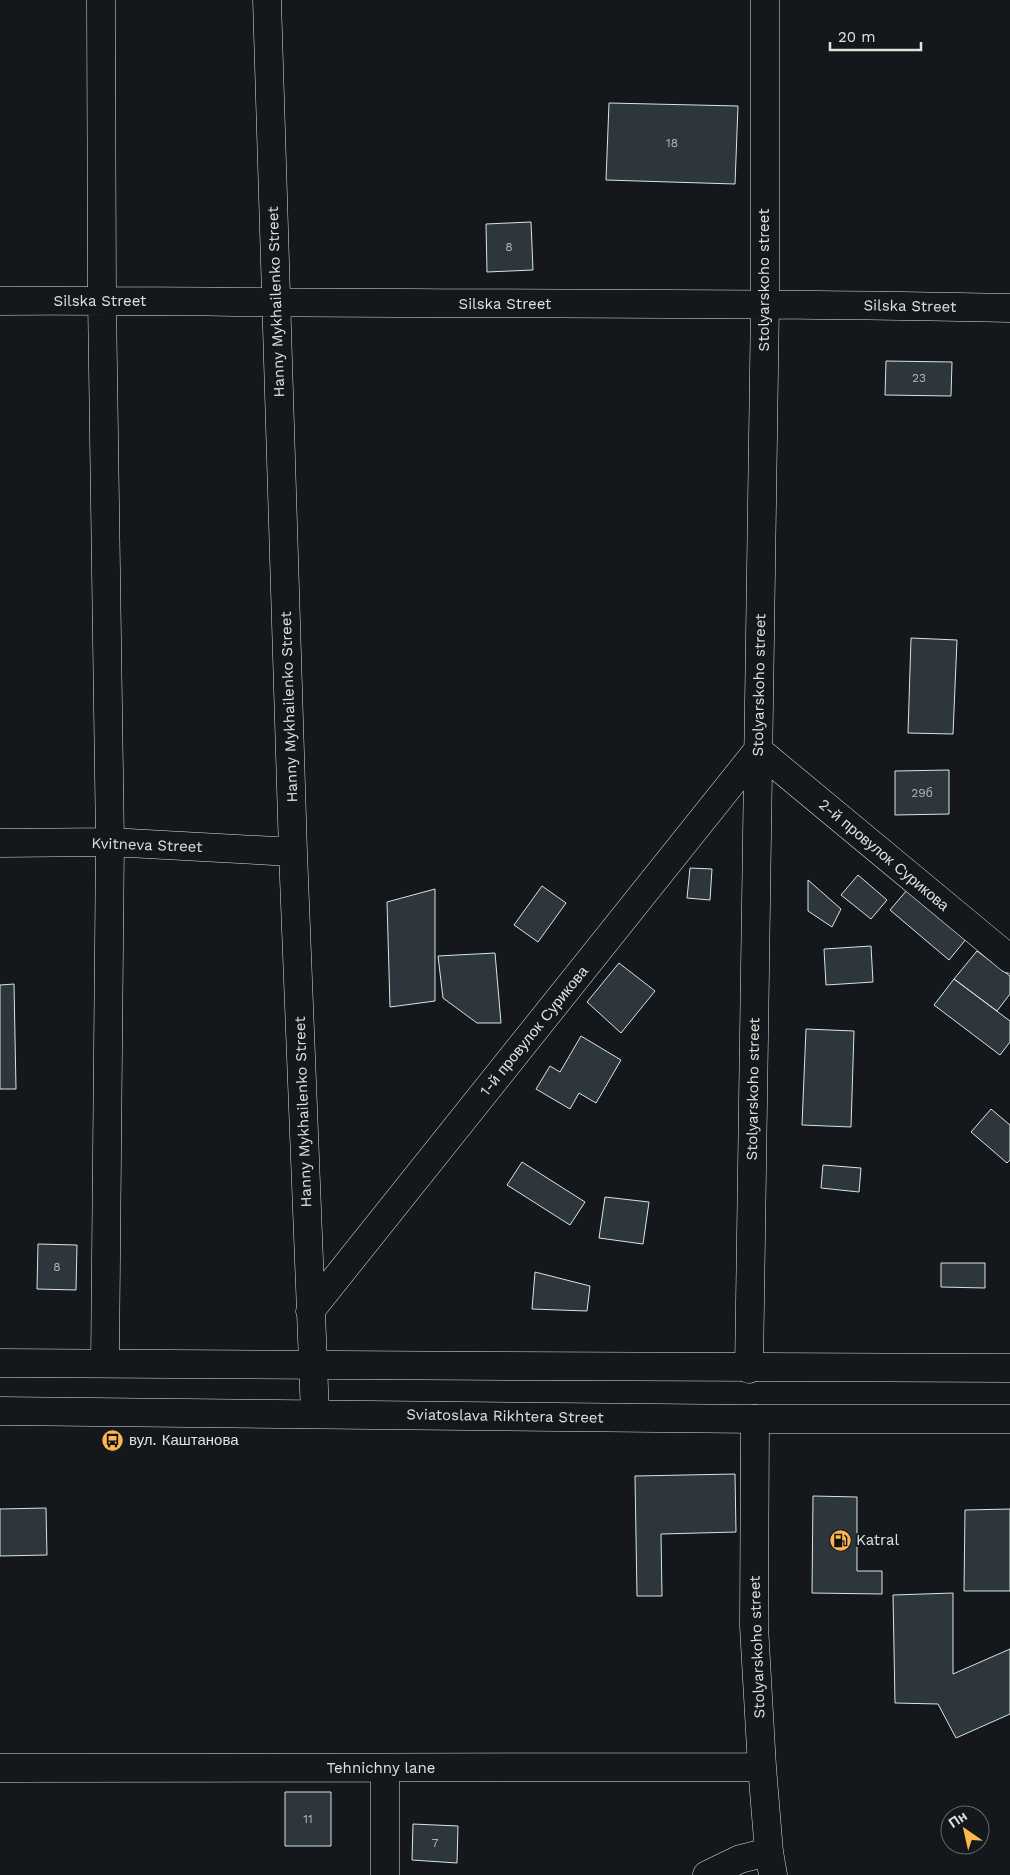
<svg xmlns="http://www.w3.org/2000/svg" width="1010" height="1875" viewBox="0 0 1010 1875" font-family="'Work Sans',sans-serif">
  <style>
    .building { fill: #2c363c; stroke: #d8e6dc }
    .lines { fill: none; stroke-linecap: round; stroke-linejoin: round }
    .minor-casing { stroke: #d8e6dc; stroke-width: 29 }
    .major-casing { stroke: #d8e6dc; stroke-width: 29 }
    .minor { stroke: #14181c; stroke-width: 28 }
    .major { stroke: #14181c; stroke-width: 28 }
    .labels { text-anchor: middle; stroke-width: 4; stroke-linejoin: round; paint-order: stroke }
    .number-label { font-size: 12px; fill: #adbab4 }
    .street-label { font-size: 15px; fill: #d8e6dc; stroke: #14181c }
    .poi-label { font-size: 15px; fill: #d8e6dc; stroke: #14181c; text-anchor: start }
  </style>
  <rect width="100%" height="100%" fill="#14181c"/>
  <!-- building -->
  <path class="building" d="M609,103L738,106L735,184L606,180Z
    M531,222L533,270L487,272L486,224Z
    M886,361L952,362L951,396L885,395Z
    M911,638L957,640L953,734L908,733Z
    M949,770V814L895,815V771Z
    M690,868L712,869L710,900L687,898Z
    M858,875L887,900L871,919L841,895Z
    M808,880L841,909L832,927L808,911Z
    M913,883L971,933L949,960L890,910Z
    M542,886L566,903L538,942L514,925Z
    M435,889V1001L390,1007L387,902Z
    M871,946L873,982L826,985L824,949Z
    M977,951L1010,976V994L997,1011L954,979Z
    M495,953L501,1023H477L443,998L438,956Z
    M619,963L655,991L621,1033L587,1002Z
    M954,979L1010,1021V1042L1000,1055L934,1005Z
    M14,984L16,1089H0V985Z
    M806,1029L854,1031L851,1127L802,1125Z
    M581,1036L621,1060L596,1103L579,1093L570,1109L536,1089L550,1066L560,1072Z
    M991,1109L1010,1125V1160L1007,1163L971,1132Z
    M522,1162L585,1202L570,1225L507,1185Z
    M823,1165L861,1168L859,1192L821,1188Z
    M605,1197L649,1202L643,1244L599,1238Z
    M38,1244L77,1245L76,1290L37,1289Z
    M941,1263H985V1288L941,1287Z
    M535,1272L590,1286L587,1311L532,1309Z
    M735,1474L736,1532L661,1534L662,1596H637L635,1476Z
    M813,1496L857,1497V1571H882V1594L812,1593Z
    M46,1508L47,1555L0,1556V1509Z
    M1010,1509V1591H964L965,1510Z
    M953,1593V1674L1010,1649V1714L956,1738L938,1704L895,1703L893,1595Z
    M285,1792H331V1846H285Z
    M413,1824L458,1826L457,1863L412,1860Z"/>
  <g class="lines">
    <defs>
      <path id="minor" d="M101,0L102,300L110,842L105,1363
        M267,0L293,852L315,1414
        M0,301C137,300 274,303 411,303C611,304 810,303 1010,308
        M0,843L110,842L293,852
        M310,1311L758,750L1010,959
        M749,1369L765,304V0
        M755,1419L754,1626L762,1767L769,1852L773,1875
        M0,1768L762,1767
        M385,1768V1875
        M707,1875L740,1859L769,1852"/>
      <path id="major" d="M0,1363C337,1363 673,1369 1010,1368
        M0,1411L755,1419H1010"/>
    </defs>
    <!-- minor casing -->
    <use href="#minor" class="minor-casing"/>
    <!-- major casing -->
    <use href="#major" class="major-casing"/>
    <!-- minor -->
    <use href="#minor" class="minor"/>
    <!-- major -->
    <use href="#major" class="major"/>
  </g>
  <!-- icons -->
  <defs>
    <symbol id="bus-disc" viewBox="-11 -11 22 22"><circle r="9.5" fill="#ffb74d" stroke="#14181c"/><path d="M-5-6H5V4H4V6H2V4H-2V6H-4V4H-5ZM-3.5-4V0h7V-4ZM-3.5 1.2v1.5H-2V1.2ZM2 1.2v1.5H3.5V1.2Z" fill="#111"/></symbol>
    <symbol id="fuel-disc" viewBox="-11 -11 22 22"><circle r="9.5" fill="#ffb74d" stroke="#14181c"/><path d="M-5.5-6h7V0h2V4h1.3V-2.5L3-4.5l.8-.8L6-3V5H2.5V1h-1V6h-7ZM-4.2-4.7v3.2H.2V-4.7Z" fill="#111"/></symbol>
  </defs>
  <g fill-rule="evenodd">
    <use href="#bus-disc" x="100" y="1428" width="25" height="25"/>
    <use href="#fuel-disc" x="828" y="1528" width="25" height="25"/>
  </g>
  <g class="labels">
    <!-- number labels -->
    <g class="number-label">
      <text x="672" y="147">18</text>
      <text x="509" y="251">8</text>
      <text x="919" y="382">23</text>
      <text x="922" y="797">29б</text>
      <text x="57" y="1271">8</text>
      <text x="308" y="1823">11</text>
      <text x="435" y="1847">7</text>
    </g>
    <!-- street labels -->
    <g class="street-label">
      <text transform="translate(764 280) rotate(-90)" y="5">Stolyarskoho street</text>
      <text x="100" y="306">Silska Street</text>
      <text transform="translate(276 302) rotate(-92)" y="5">Hanny Mykhailenko Street</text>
      <text x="505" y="309">Silska Street</text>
      <text transform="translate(910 306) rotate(1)" y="5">Silska Street</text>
      <text transform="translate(759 685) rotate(-89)" y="5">Stolyarskoho street</text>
      <text transform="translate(289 707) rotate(-92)" y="5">Hanny Mykhailenko Street</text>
      <text transform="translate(147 845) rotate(2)" y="5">Kvitneva Street</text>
      <text transform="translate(884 855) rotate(40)" y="5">2-й провулок Сурикова</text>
      <text transform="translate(534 1031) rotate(-51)" y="5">1-й провулок Сурикова</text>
      <text transform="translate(753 1089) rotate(-89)" y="5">Stolyarskoho street</text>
      <text transform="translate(303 1112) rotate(-92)" y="5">Hanny Mykhailenko Street</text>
      <text transform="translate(505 1416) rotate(1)" y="5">Sviatoslava Rikhtera Street</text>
      <text transform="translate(757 1647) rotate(-92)" y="5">Stolyarskoho street</text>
      <text x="381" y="1773">Tehnichny lane</text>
    </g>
    <!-- poi labels -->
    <g class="poi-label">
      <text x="129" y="1445">вул. Каштанова</text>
      <text x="856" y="1545">Katral</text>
    </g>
  </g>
  <!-- north arrow -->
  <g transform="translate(965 1830) rotate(326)"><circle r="24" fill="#14181c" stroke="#626a69"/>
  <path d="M0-4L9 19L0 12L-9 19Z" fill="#ffb74d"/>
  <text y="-8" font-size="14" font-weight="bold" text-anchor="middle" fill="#d8e6dc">Пн</text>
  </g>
  <!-- scale -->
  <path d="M830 42v8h91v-8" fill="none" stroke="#d8e6dc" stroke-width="2.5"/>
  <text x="838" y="42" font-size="15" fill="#d8e6dc" stroke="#14181c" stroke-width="4" paint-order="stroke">20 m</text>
</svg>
